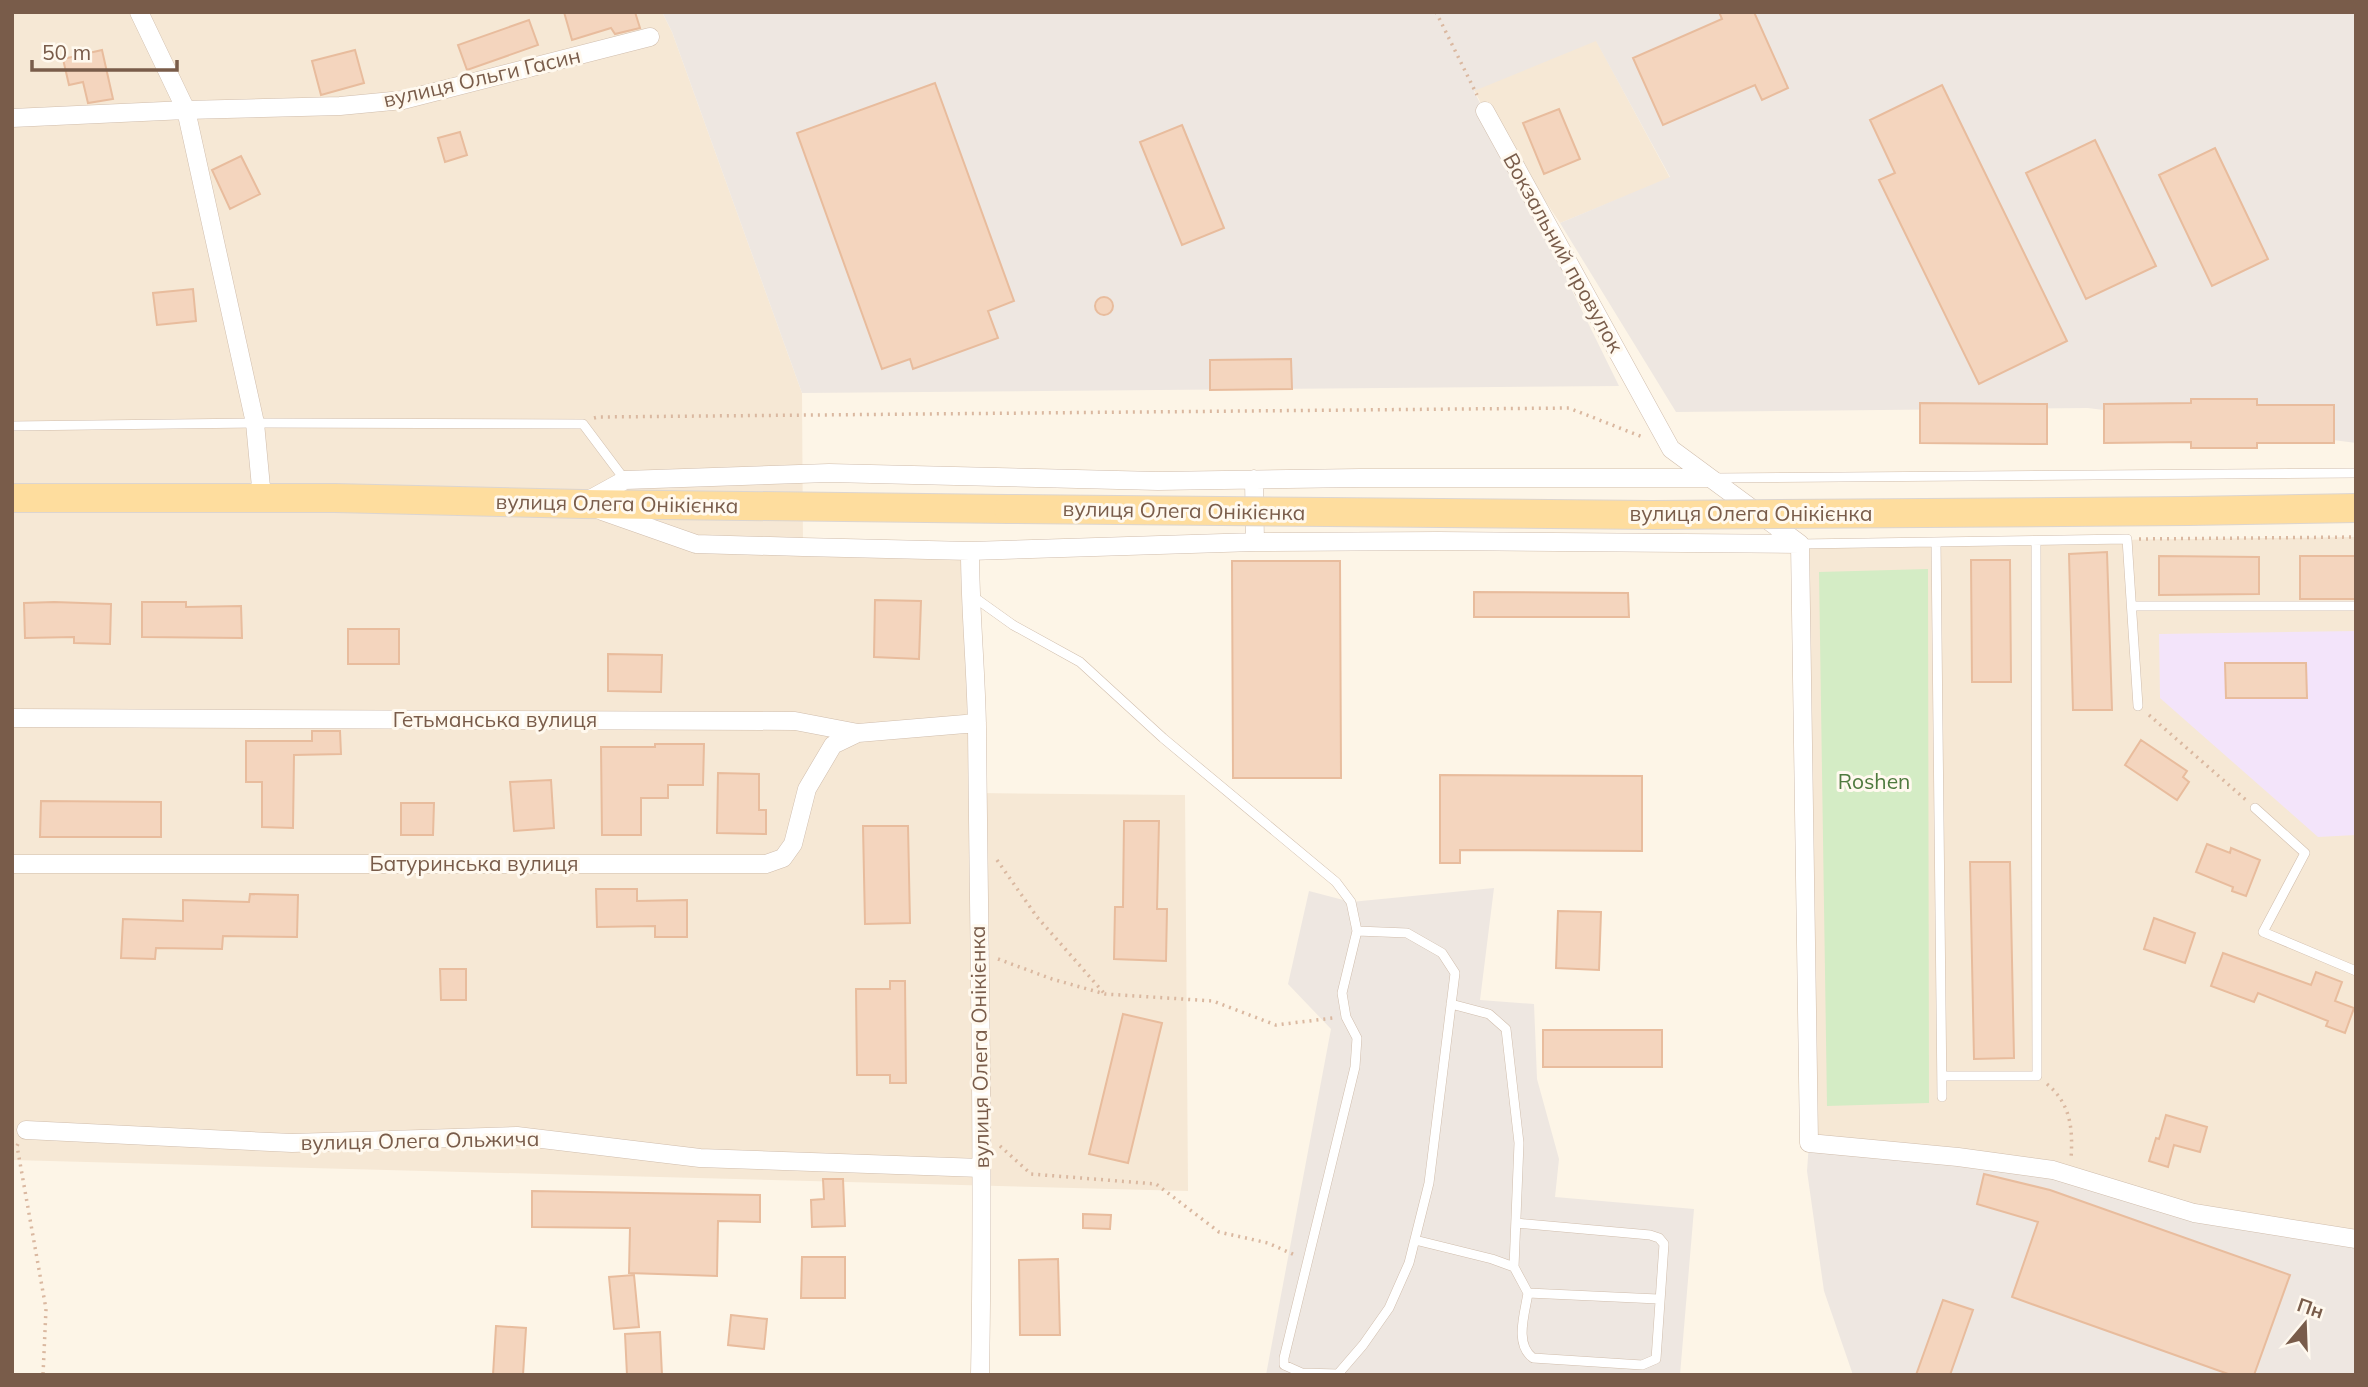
<svg xmlns="http://www.w3.org/2000/svg" width="2368" height="1387" viewBox="0 0 2368 1387" font-family="Mulish,sans-serif">
  <style>
    .residential { fill: #f6e8d5 }
    .industrial { fill: #eee7e1 }
    .education { fill: #f3e4fa }
    .green { fill: #d4ecc5 }
    .building { fill: #f4d5be; stroke: #e8bc9d; stroke-width: 2 }
    .lines { fill: none; stroke-linecap: round; stroke-linejoin: round }
    .service-casing { stroke: #d0bdac; stroke-width: 10 }
    .minor-casing { stroke: #d0bdac; stroke-width: 19 }
    .primary-casing { stroke: #dcd5d0; stroke-width: 30 }
    .path { stroke: #dab8a0; stroke-width: 3.5; stroke-dasharray: 2 5; stroke-linecap: butt }
    .service { stroke: #fff; stroke-width: 9 }
    .minor { stroke: #fff; stroke-width: 18 }
    .primary { stroke: #fedd9e; stroke-width: 28 }
    .primary-bridge-casing { stroke: #dcd5d0; stroke-width: 30; stroke-linecap: butt }
    .primary-bridge { stroke: #fedd9e; stroke-width: 28 }
    .labels { text-anchor: middle; stroke-width: 6; stroke-linejoin: round; paint-order: stroke }
    .street-label { font-size: 21px; fill: #795c4a; stroke: #fff9ef }
    .park-label { font-size: 21px; fill: #4e7a3e; stroke: #fff9ef }
  </style>
  <rect width="100%" height="100%" fill="#fdf5e7"/>
  <!-- residential -->
  <path class="residential" d="M12,12H662L672,32L802,393L803,547L970,551L977,793L1185,795L1188,1191L12,1160Z
    M1596,40L1670,178L1560,223L1485,111L1474,90Z
    M2356,537V1239L1809,1143L1800,544Z"/>
  <!-- industrial -->
  <path class="industrial" d="M662,12H2356V443L2088,408L1676,412L1560,223L1670,177L1596,41L1474,91L1619,386L802,393L672,32Z
    M1494,888L1480,1000L1534,1004L1537,1079L1559,1159L1555,1197L1694,1209L1680,1375H1266L1331,1029L1288,984L1309,891L1351,902Z
    M1809,1143L2053,1170L2194,1213L2356,1239V1375H1853L1824,1291L1807,1171Z"/>
  <!-- education -->
  <path class="education" d="M2356,631V835L2318,837L2160,698L2159,634Z"/>
  <!-- green -->
  <path class="green" d="M1928,569L1929,1103L1827,1106L1819,572Z"/>
  <!-- building -->
  <path class="building" d="M564,12H635L640,28L615,34L611,28L572,40Z
    M1719,12H1754L1788,88L1762,100L1755,85L1663,125L1633,58L1722,19Z
    M529,20L538,45L467,70L458,45Z
    M102,50L113,99L88,103L83,82L69,85L63,59Z
    M355,50L364,83L321,95L312,61Z
    M935,83L1014,301L988,311L998,338L913,369L910,359L882,369L797,133Z
    M1942,85L2067,341L1979,384L1879,180L1895,173L1870,120Z
    M1559,109L1580,159L1544,174L1523,123Z
    M1182,125L1224,228L1182,245L1140,142Z
    M460,132L467,155L445,162L438,138Z
    M2095,140L2156,266L2086,299L2026,173Z
    M2215,148L2268,259L2212,286L2159,175Z
    M241,156L260,194L230,209L212,170Z
    M193,289L196,321L157,325L153,293Z
    M1095 306a9 9 0 1 1 18 0a9 9 0 1 1-18 0Z
    M1291,359L1292,389L1210,390V360Z
    M2191,399H2257V405H2334V443H2257V448H2191V442L2104,443V404L2191,403Z
    M1920,403L2047,404V444L1920,443Z
    M2107,552L2112,710H2073L2069,554Z
    M2159,556L2259,557V594L2159,595Z
    M2300,556H2356V599H2300Z
    M1971,560H2010L2011,682H1972Z
    M1232,561H1340L1341,778H1233Z
    M1474,592L1628,593L1629,617H1474Z
    M875,600L921,601L919,659L874,657Z
    M54,602L111,604L110,644L74,643V637L25,638L24,603Z
    M142,602H186V607L241,606L242,638L142,637Z
    M348,629H399V664H348Z
    M608,654L662,655L661,692L608,691Z
    M2225,663H2306L2307,698H2226Z
    M312,731H340L341,754L294,755L293,828L262,827V782H246V741H312Z
    M2141,740L2187,771L2183,777L2189,782L2177,800L2125,765Z
    M655,744H704L703,785H668V798H641V835H602L601,747H655Z
    M718,773L759,774V810H766V834L717,833Z
    M1440,775L1642,776V851L1460,850V863H1440Z
    M551,780L554,828L514,831L510,782Z
    M41,801L161,802V837H40Z
    M401,803H434L433,835H401Z
    M1124,821H1159L1157,909H1167L1166,961L1114,959L1115,907H1123Z
    M863,826H908L910,923L865,924Z
    M2207,844L2230,853L2231,848L2260,860L2246,896L2232,891L2233,887L2196,872Z
    M1970,862H2010L2014,1058L1974,1059Z
    M596,889H637V901L687,900V937H655V926L597,927Z
    M250,894L298,895L297,937L223,936L222,949L156,948L155,959L121,958L123,919L183,921V900L249,902Z
    M1558,911L1601,912L1599,970L1556,968Z
    M2154,918L2195,933L2185,963L2144,949Z
    M2223,953L2311,985L2316,972L2342,982L2335,1001L2354,1008L2345,1033L2326,1026L2328,1021L2258,993L2254,1002L2211,986Z
    M440,969H466V1000H441Z
    M890,981H905L906,1083H890V1075H857L856,989H890Z
    M1123,1014L1162,1023L1128,1163L1089,1154Z
    M1543,1030H1662V1067H1543Z
    M2166,1115L2207,1127L2200,1152L2174,1145L2168,1167L2149,1161L2156,1138L2159,1139Z
    M1984,1174L2050,1190L2290,1275L2254,1375H2231L2012,1297L2038,1222L1977,1204Z
    M823,1179H843L845,1226L812,1227L811,1200L824,1199Z
    M532,1191L760,1195V1222L718,1221L717,1276L629,1273L630,1228L532,1227Z
    M1083,1214L1111,1215L1110,1229L1083,1228Z
    M802,1257H845V1298H801Z
    M1058,1259L1060,1335H1020L1019,1260Z
    M634,1275L639,1327L614,1329L609,1277Z
    M1943,1300L1973,1310L1950,1375H1916Z
    M731,1315L767,1319L764,1349L728,1345Z
    M496,1326L526,1328L523,1375H493Z
    M660,1332L662,1375H627L625,1334Z"/>
  <g class="lines">
    <defs>
      <path id="service" d="M12,426L255,423L583,424L625,480
        M1715,478L2356,473
        M1936,542L1942,1097
        M1800,544L2127,539L2138,706
        M971,595L1013,625L1080,662L1163,738L1336,882L1351,902L1357,931L1407,933L1442,953L1455,973L1429,1183L1409,1263L1389,1308L1363,1345L1338,1374L1302,1373L1284,1365V1358L1355,1067L1357,1038L1346,1017L1342,993L1357,931
        M2133,606H2356
        M2255,808L2305,853L2263,932L2356,971
        M1451,1004L1489,1014L1506,1029L1519,1143L1514,1267
        M1942,1076H2037L2036,541
        M1516,1223L1650,1235L1659,1238L1664,1244L1656,1359L1642,1365L1533,1358C1514,1344 1525,1313 1528,1293
        M1415,1240L1492,1259L1514,1267L1528,1293L1658,1299"/>
      <path id="minor" d="M139,12L186,110L255,423L262,498
        M1485,111L1671,449L1800,544
        M12,118L186,110L340,106L403,100L650,37
        M1254,479L1255,542
        M585,502L625,480L829,473L1158,481L1360,478H1710
        M602,511L696,544L803,547L970,551L1255,542L1438,541L1800,544
        M1800,544L1809,1143L1958,1157L2053,1170L2194,1213L2356,1239
        M970,551C970,610 976,668 977,727C979,943 984,1159 980,1375
        M12,718L795,721L858,733L977,723
        M12,864H766L783,858L793,844L807,789L833,745L858,733
        M26,1130L292,1143L517,1136L700,1158L981,1168"/>
      <path id="primary" d="M12,498H335L582,504L1008,509
        M2188,511L2356,508"/>
    </defs>
    <!-- service casing -->
    <use href="#service" class="service-casing"/>
    <!-- minor casing -->
    <use href="#minor" class="minor-casing"/>
    <!-- primary casing -->
    <use href="#primary" class="primary-casing"/>
    <!-- path -->
    <path class="path" d="M1436,12L1477,95
      M594,418L598,417L1569,408L1645,438
      M2139,539L2356,537
      M2149,715L2246,800
      M997,860L1037,917L1104,993
      M998,959L1052,979L1105,994L1213,1001L1276,1025L1333,1018
      M2047,1084C2071,1104 2073,1129 2071,1159
      M18,1144L17,1146L46,1309L43,1375
      M1000,1146L1031,1174L1156,1184L1219,1232L1268,1243L1297,1256"/>
    <!-- service -->
    <use href="#service" class="service"/>
    <!-- minor -->
    <use href="#minor" class="minor"/>
    <!-- primary -->
    <use href="#primary" class="primary"/>
    <defs>
      <path id="primary-bridge" d="M1008,509L1653,515L2188,511"/>
    </defs>
    <!-- primary-bridge casing -->
    <use href="#primary-bridge" class="primary-bridge-casing"/>
    <!-- primary-bridge -->
    <use href="#primary-bridge" class="primary-bridge"/>
  </g>
  <g class="labels">
    <!-- street labels -->
    <g class="street-label">
      <text transform="translate(482 78) rotate(-13)" y="7">вулиця Ольги Гасин</text>
      <text transform="translate(1563 253) rotate(61)" y="7">Вокзальний провулок</text>
      <text transform="translate(617 504) rotate(1)" y="7">вулиця Олега Онікієнка</text>
      <text transform="translate(1184 511) rotate(1)" y="7">вулиця Олега Онікієнка</text>
      <text x="1751" y="521">вулиця Олега Онікієнка</text>
      <text x="495" y="727">Гетьманська вулиця</text>
      <text x="474" y="871">Батуринська вулиця</text>
      <text transform="translate(980 1047) rotate(-91)" y="7">вулиця Олега Онікієнка</text>
      <text transform="translate(420 1141) rotate(-1)" y="7">вулиця Олега Ольжича</text>
    </g>
    <!-- park labels -->
    <g class="park-label">
      <text x="1874" y="789">Roshen</text>
    </g>
  </g>
  <!-- border -->
  <rect width="2368" height="1387" fill="none" stroke="#795c4a" stroke-width="28"/>
  <!-- north arrow -->
  <g transform="translate(2305 1324) rotate(19)" stroke="#fff9ef" stroke-width="5" paint-order="stroke">
  <path d="M0-5L12 26L0 18L-12 26Z" fill="#795c4a"/>
  <text y="-10" font-size="19" font-weight="bold" text-anchor="middle" fill="#795c4a">Пн</text>
  </g>
  <!-- scale -->
  <path d="M32 60v10h145v-10" fill="none" stroke="#795c4a" stroke-width="3.5"/>
  <text x="42" y="60" font-size="21" fill="#795c4a" stroke="#fff9ef" stroke-width="5" paint-order="stroke">50 m</text>
</svg>
